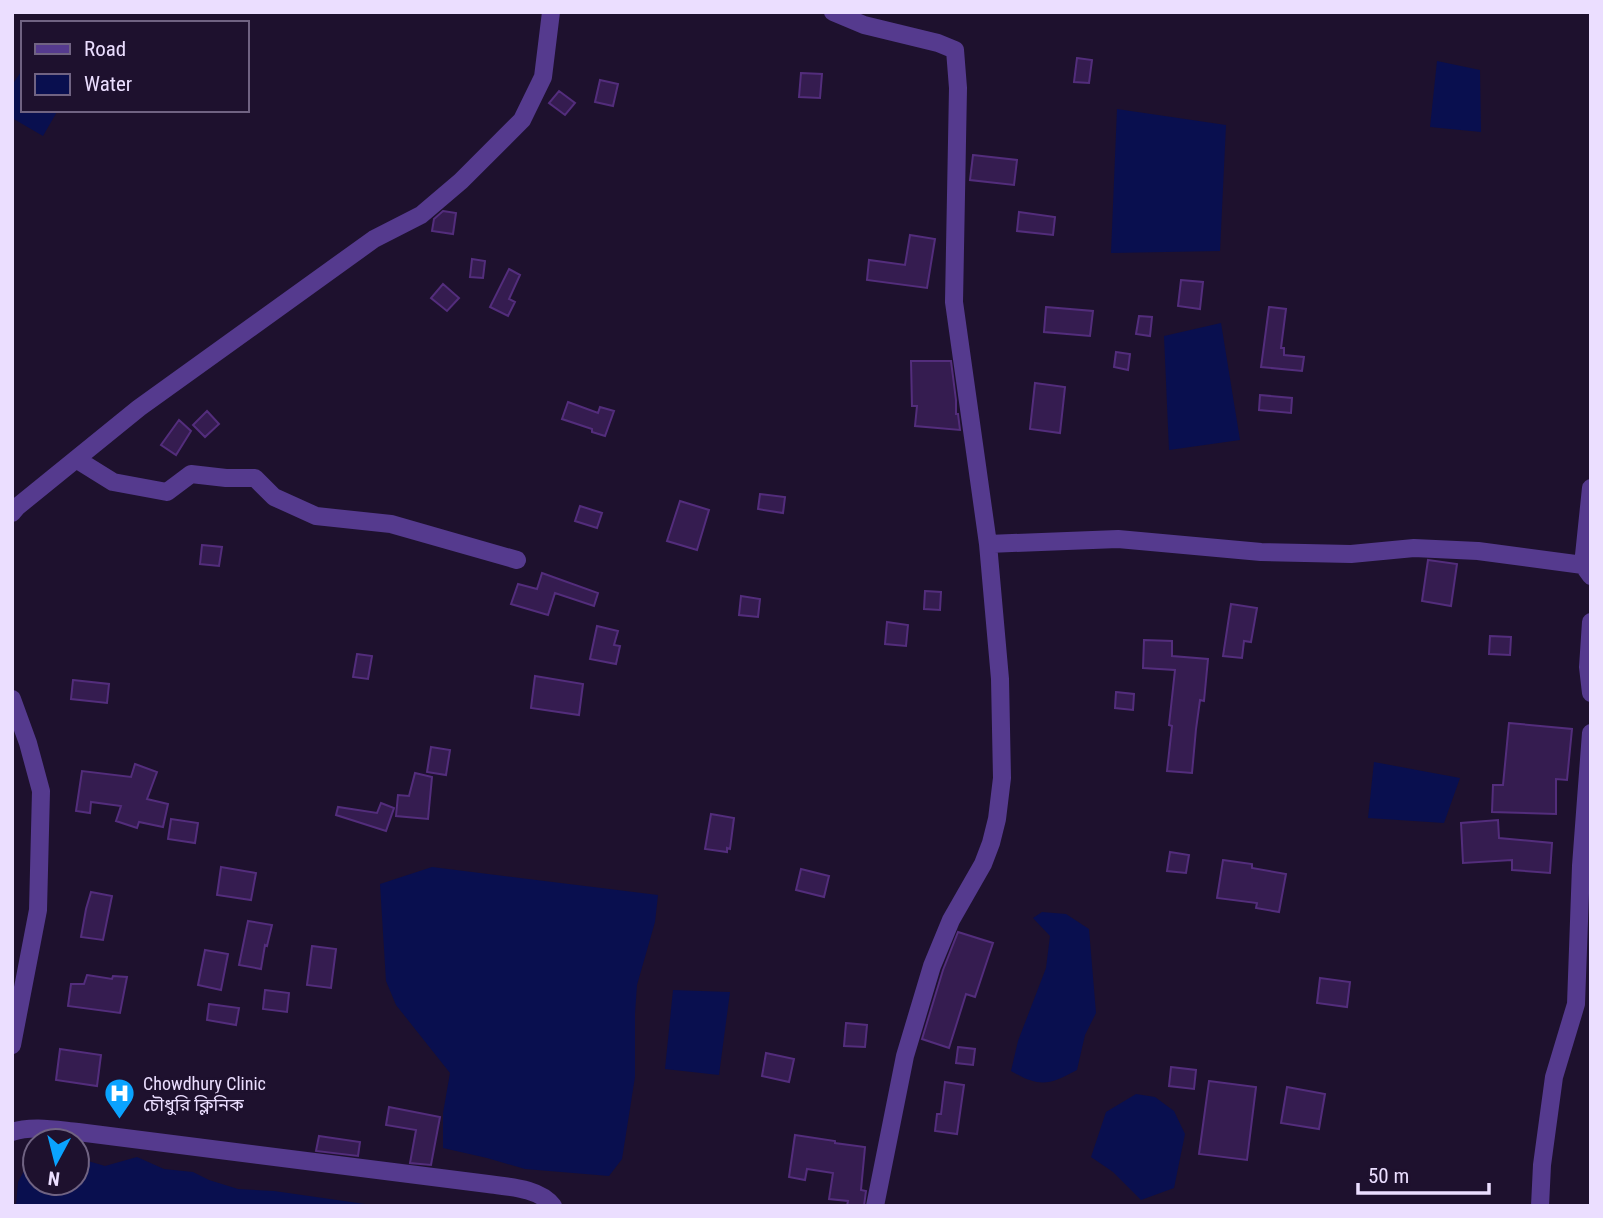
<svg xmlns="http://www.w3.org/2000/svg" width="1603" height="1218" viewBox="0 0 1603 1218" font-family="'Roboto Condensed','Noto Sans Bengali',sans-serif">
  <style>
    .water { fill: #090f4f }
    .building { fill: #351c50; stroke: #532d7c; stroke-width: 2 }
    .lines { fill: none; stroke-linecap: round; stroke-linejoin: round }
    .minor { stroke: #553a8e; stroke-width: 18 }
    .labels { text-anchor: middle; stroke-width: 5; stroke-linejoin: round; paint-order: stroke }
    .poi-label { font-size: 18px; fill: #ebdeff; stroke: #1e112e; text-anchor: start }
  </style>
  <rect width="100%" height="100%" fill="#1e112e"/>
  <!-- water -->
  <path class="water" d="M1437,61L1480,70L1481,132L1430,127Z
    M23,69V110H58L43,136L12,118V85Z
    M1117,109L1226,125L1220,251L1111,253Z
    M1221,323L1240,440L1169,450L1164,336Z
    M1374,762L1460,778L1444,823L1368,818Z
    M432,867L658,895L655,922L637,985L635,1013V1077L622,1159L609,1176L525,1169L487,1158L443,1148V1113L450,1073L396,1005L386,981L380,884Z
    M1042,912L1066,914L1089,929L1096,1013L1085,1035L1077,1070C1049,1085 1040,1088 1011,1071L1018,1041L1046,968L1050,936L1033,918Z
    M673,990L730,992L719,1075L665,1069Z
    M1136,1094L1155,1097L1174,1111L1185,1134L1174,1188L1141,1200L1113,1172L1091,1157L1106,1112Z
    M137,1157L164,1169L193,1172L209,1180L238,1189L274,1191L379,1206L523,1204L524,1206H16L18,1182L24,1171L35,1165V1183H77V1161H88L105,1166Z"/>
  <!-- building -->
  <path class="building" d="M1077,58L1092,60L1089,83L1074,82Z
    M801,73L822,74L820,98L799,97Z
    M600,80L618,84L613,106L595,102Z
    M559,91L575,103L565,115L549,103Z
    M973,155L1017,160L1014,185L970,180Z
    M443,211L456,213L453,234L432,231L434,219Z
    M1019,212L1055,217L1053,235L1017,231Z
    M910,235L935,239L927,288L867,280L869,260L905,265Z
    M472,259L485,261L483,278L470,277Z
    M509,269L520,275L509,299L515,302L508,316L490,307Z
    M1181,280L1203,282L1200,309L1178,306Z
    M443,284L459,298L447,311L431,298Z
    M1046,307L1093,311L1090,336L1044,332Z
    M1269,307L1286,309L1281,348H1284V355L1304,357L1302,371L1261,367Z
    M1139,316L1152,317L1150,336L1136,334Z
    M1116,352L1130,354L1128,370L1114,367Z
    M911,361H951L956,400V414H958L960,430L915,426L917,406H912Z
    M1035,383L1065,387L1060,433L1030,429Z
    M1260,395L1292,398L1291,413L1259,410Z
    M568,402L598,413L600,407L614,411L605,436L592,432V429L562,419Z
    M207,411L219,424L205,437L193,425Z
    M179,420L191,431L176,455L161,445Z
    M760,494L785,497L783,513L758,509Z
    M680,501L709,510L697,550L667,541Z
    M580,506L602,513L597,528L575,521Z
    M202,545L222,547L219,566L200,564Z
    M1428,560L1457,564L1451,606L1422,601Z
    M542,573L598,593L594,606L555,593L548,615L511,604L518,584L537,589Z
    M925,591L941,592L940,610L924,609Z
    M741,596L760,599L758,617L739,615Z
    M1231,604L1257,608L1251,642L1244,641L1242,658L1223,656Z
    M887,622L908,625L906,646L885,644Z
    M597,626L618,631L614,645L620,646L616,664L590,659Z
    M1490,636L1511,637L1510,655L1489,654Z
    M1144,640L1172,641V656L1208,659L1204,701L1200,700L1196,729L1192,773L1167,771L1172,726L1169,725L1175,670L1143,668Z
    M357,654L372,656L368,679L353,677Z
    M535,676L583,684L579,715L531,708Z
    M73,680L109,684L107,703L71,699Z
    M1116,692L1134,694L1133,710L1115,708Z
    M1509,723L1572,729L1567,780L1556,779V814L1492,812L1493,785H1503Z
    M431,747L450,750L446,775L427,772Z
    M135,764L157,772L147,799L168,804L163,827L139,822L137,828L116,821L121,806L91,802L90,813L76,811L82,771L131,777Z
    M415,773L432,777L428,819L396,816L398,795L409,796Z
    M381,803L394,808L386,831L336,815L338,807L377,813Z
    M711,814L734,818L730,849L727,848V852L705,849Z
    M171,819L198,823L195,843L168,839Z
    M1498,820L1499,838L1552,843L1550,873L1512,870V860L1463,863L1461,823Z
    M1170,852L1189,855L1186,873L1167,871Z
    M1223,860L1252,864V868L1286,874L1279,912L1256,908L1257,903L1217,898Z
    M221,867L256,873L251,900L217,895Z
    M801,869L829,876L824,897L796,890Z
    M91,892L112,896L103,940L81,937L86,909Z
    M248,921L272,925L267,946L265,945L261,969L239,965Z
    M958,932L993,943L975,997L966,994L949,1048L922,1039L943,970Z
    M312,946L336,949L331,988L307,985Z
    M205,950L228,954L221,990L198,985Z
    M87,975L112,979L113,976L127,977L120,1013L68,1006L71,984H84Z
    M1320,978L1350,982L1347,1007L1317,1003Z
    M265,990L289,993L287,1012L263,1009Z
    M209,1004L239,1008L236,1025L207,1020Z
    M846,1023L867,1025L865,1047L844,1046Z
    M958,1047L975,1049L973,1065L956,1063Z
    M60,1049L101,1055L97,1086L56,1080Z
    M766,1053L794,1059L789,1082L762,1076Z
    M1171,1067L1196,1070L1194,1089L1169,1086Z
    M1209,1081L1256,1087L1247,1160L1199,1154Z
    M945,1082L964,1085L957,1134L935,1131L937,1114H941Z
    M1287,1087L1325,1094L1319,1129L1281,1123Z
    M389,1107L440,1117L431,1165L410,1163L416,1130L386,1125Z
    M795,1135L835,1141V1143L865,1147L861,1190L866,1191L864,1206H847L848,1201L829,1199L833,1173L807,1169L805,1180L789,1177Z
    M319,1136L360,1142L358,1156L316,1151Z"/>
  <g class="lines">
    <!-- minor -->
    <path class="minor" d="M833,12L864,25L938,43L955,50L958,88L954,302L988,544L1000,679L1002,778L997,819L991,843L983,864L951,920L932,966L905,1056L875,1206
      M76,459L113,482L167,492L191,474L226,478H255L274,497L316,516L391,524L517,560
      M1591,488L1583,565L1591,576
      M12,513L17,507L139,408L374,239L421,215L461,181L522,120L543,77L551,12
      M988,544L1118,539L1261,552L1351,554L1414,548L1478,551L1583,565
      M1591,622L1588,667L1591,693
      M12,699L28,743L41,791L38,910L12,1045
      M12,1132C32,1125 57,1130 78,1132L488,1184C509,1187 539,1188 553,1206
      M1540,1206L1542,1165L1554,1077L1576,1004L1581,866L1591,733"/>
  </g>
  <!-- icons -->
  <defs>
    <symbol id="hospital-pin" viewBox="-11 -11 22 30"><path d="M0 17L-7.5 6A9.5 9.5 0 1 1 7.5 6Z" fill="#0aa3ff" stroke="#1e112e"/><path d="M-5-5h3v3.5h4V-5h3V5h-3V1.5h-4V5h-3Z" fill="#fff"/></symbol>
  </defs>
  <g fill-rule="evenodd">
    <use href="#hospital-pin" x="102" y="1076" width="35" height="47"/>
  </g>
  <g class="labels">
    <!-- poi labels -->
    <g class="poi-label">
      <text x="143" y="1090">Chowdhury Clinic<tspan x="143" dy="21">চৌধুরি ক্লিনিক</tspan></text>
    </g>
  </g>
  <!-- border -->
  <rect width="1603" height="1218" fill="none" stroke="#ebdeff" stroke-width="28"/>
  <!-- legend -->
  <rect x="21" y="21" width="228" height="91" fill="#1e112e" stroke="#706382" stroke-width="2"/>
  <rect x="35" y="44" width="35" height="10" fill="#553a8e" stroke="#706382" stroke-width="2"/>
  <text x="84" y="56" font-size="21" fill="#ebdeff">Road</text>
  <rect x="35" y="74" width="35" height="21" fill="#090f4f" stroke="#706382" stroke-width="2"/>
  <text x="84" y="91" font-size="21" fill="#ebdeff">Water</text>
  <!-- north arrow -->
  <g transform="translate(56 1162) rotate(187)"><circle r="33" fill="#1e112e" stroke="#706382" stroke-width="2"/>
  <path d="M0-5L12 26L0 18L-12 26Z" fill="#0aa3ff"/>
  <text y="-10" font-size="19" font-weight="bold" text-anchor="middle" fill="#ebdeff">N</text>
  </g>
  <!-- scale -->
  <path d="M1358 1183v10h131v-10" fill="none" stroke="#ebdeff" stroke-width="3.5"/>
  <text x="1368" y="1183" font-size="21" fill="#ebdeff" stroke="#1e112e" stroke-width="5" paint-order="stroke">50 m</text>
</svg>
